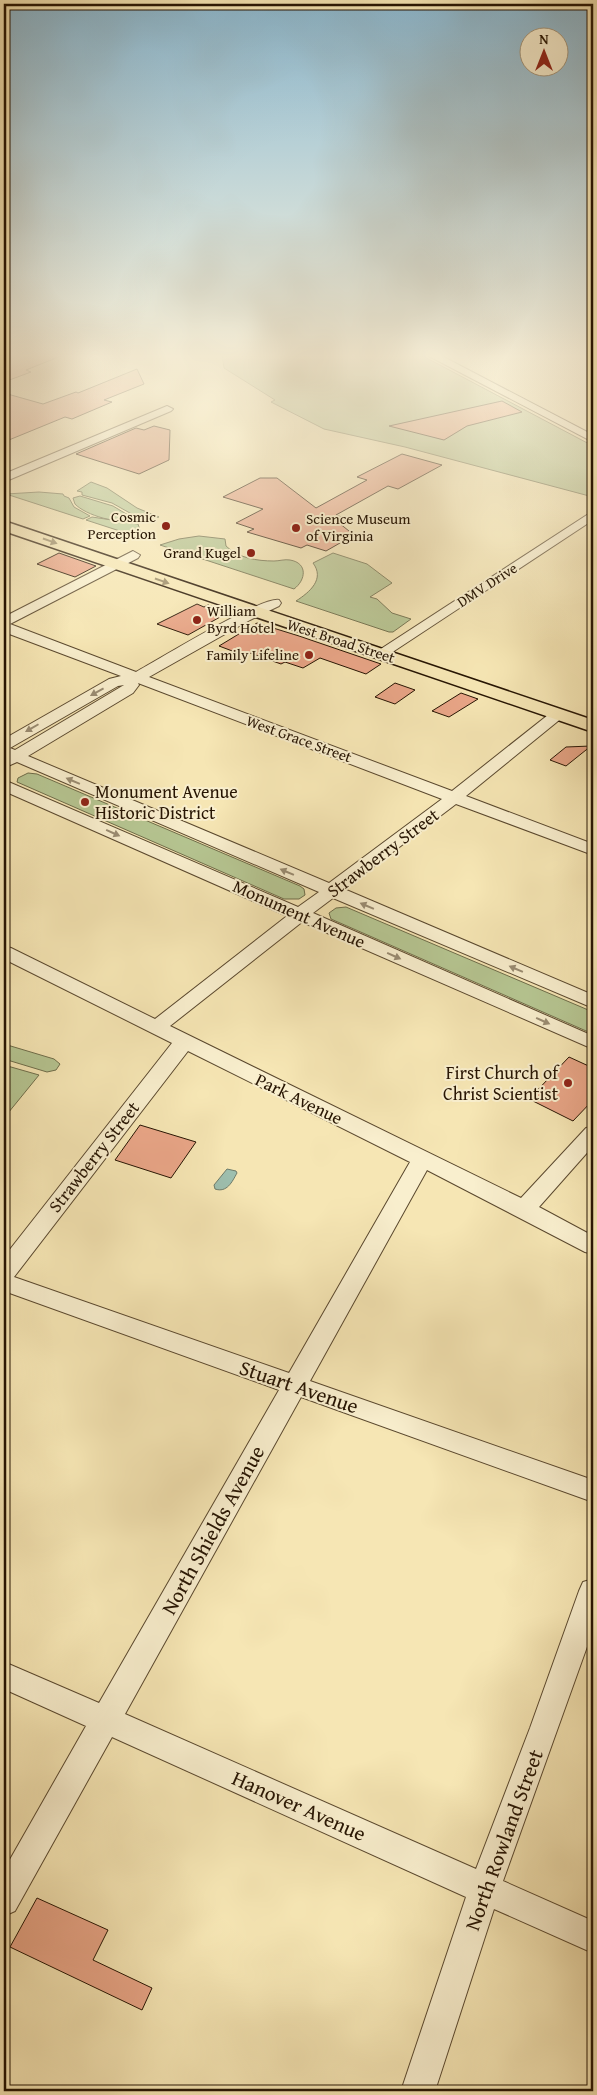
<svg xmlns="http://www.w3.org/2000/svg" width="597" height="2095" viewBox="0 0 597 2095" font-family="'Gentium Book Plus',serif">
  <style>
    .green { fill: #b6c692; stroke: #6e6d4a }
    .water { fill: #9dbfaf; stroke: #6d7b6a }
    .building { fill: #eaa688; stroke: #261402 }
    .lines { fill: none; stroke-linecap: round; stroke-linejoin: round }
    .minor-casing { stroke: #5a482e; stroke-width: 2 }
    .major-casing { stroke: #261402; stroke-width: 3 }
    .minor { fill: #f9efce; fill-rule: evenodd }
    .major { fill: #f6e6b4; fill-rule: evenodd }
    .oneway { fill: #988864 }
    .oneway2 { fill: #9a8c72 }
    .poi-dot { fill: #8f2418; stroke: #f9efce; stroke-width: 2 }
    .labels { text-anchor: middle; stroke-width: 4; stroke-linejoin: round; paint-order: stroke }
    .far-poi-label { font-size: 15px; fill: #261402; stroke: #f9efce; text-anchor: end }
    .far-street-label { font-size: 15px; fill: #261402; stroke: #f9efce }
    .poi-label { font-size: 18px; fill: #261402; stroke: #f9efce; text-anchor: start }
    .street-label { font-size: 18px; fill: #261402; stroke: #f9efce }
    .near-street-label { font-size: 21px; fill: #261402; stroke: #f9efce }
  </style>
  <rect width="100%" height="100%" fill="#f6e6b4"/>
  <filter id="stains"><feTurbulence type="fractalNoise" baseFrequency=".004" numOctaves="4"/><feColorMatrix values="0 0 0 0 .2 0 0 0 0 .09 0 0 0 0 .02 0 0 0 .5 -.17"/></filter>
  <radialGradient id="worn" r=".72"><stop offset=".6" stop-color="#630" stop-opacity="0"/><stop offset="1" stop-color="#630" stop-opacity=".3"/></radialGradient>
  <!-- green -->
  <path class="green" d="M222,354H419L593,446V497L405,447L324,429L271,402L275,400L224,368Z
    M91,482L107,488L137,508L159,517L145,519L137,517L112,503L82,495V492L77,491Z
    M39,492L63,494L64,496L69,498L74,507L90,516L83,519L6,494Z
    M80,496L113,506L133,518C121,526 85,515 75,504L73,498Z
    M92,517L138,524L142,536L126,533L86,520Z
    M199,536L225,539L226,546C238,558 257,561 274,561C279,561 285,559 290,560C308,563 306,580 294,589L160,545L179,539Z
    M333,553L367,564L392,583L370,597L377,599L392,613L411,619L393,632H389L296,601C310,592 325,579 313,563Z
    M28,773L37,774L300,886L304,889L305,895L299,899H284L17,782L18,778Z
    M346,907L593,1012V1034L331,919L329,913L336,908Z
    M4,1044L54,1059L60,1064L56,1070L47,1072L4,1059Z
    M4,1065L39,1075L4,1118Z"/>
  <!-- water -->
  <path class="water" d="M227,1169L236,1171L237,1173C232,1182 227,1193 215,1189L214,1185Z"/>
  <!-- building -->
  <path class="building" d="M66,354L26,370L31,372L4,382V360L13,355Z
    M137,369L144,384L104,400L112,402L72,419L65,417L4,442V393L43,404L76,392L78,393Z
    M502,401L522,412L467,426L444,440L389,426Z
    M154,426L170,430L169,460L139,474L76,454L136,428L144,430Z
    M402,454L442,465L398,489L388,486L336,515L347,519L339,523L354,535L326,551L307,545L301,548L247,532L254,529L236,523L263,509L223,497L260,478H277L316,508L367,480L357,477Z
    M59,553L96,566L75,577L37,564Z
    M197,604L204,607L208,605L229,612L188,635L157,624Z
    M257,623L299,636L381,664L366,674L320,658L303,668L285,662L281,664L247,652L243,655L219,646Z
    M395,683L415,690L395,704L375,697Z
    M461,693L478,699L449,717L432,711Z
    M591,746L566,766L550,760L566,747Z
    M569,1057L593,1068V1100L573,1121L529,1099Z
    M140,1125L196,1142L171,1178L115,1160Z
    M37,1898L108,1930L93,1960L152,1988L142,2010L10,1947Z"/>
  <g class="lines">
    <defs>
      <path id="minor" d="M4,354H11L4,358Z
        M425,354H438L593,435V442Z
        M167,406L173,409L171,411L4,482V474Z
        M593,511V520L385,657H375L373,654Z
        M133,551L140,555L138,558L10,624L136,672C158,660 262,596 279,600L281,603L279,606L250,620L149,677L452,791L553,711H563L566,714L563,717L466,796L593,844V855L456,804L344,889L593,995V1008L333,898L313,913L593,1036V1049L302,922L170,1026L521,1198L586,1128L593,1126V1146L539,1207L593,1236V1254L585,1252L427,1170L310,1381L593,1480V1502L301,1397L125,1714L476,1869L530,1728L579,1591L583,1582L593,1579V1630L503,1881L593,1921V1953L494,1909L435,2091H401L466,1897L112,1737L15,1911L4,1916V1870L86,1726L4,1689V1662L99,1703L279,1390L4,1291V1257L172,1043L4,959V946L11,948L155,1019L287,916L4,791V780L298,907L319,892L17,762L8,766L4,765V739L109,679L121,676L4,632V617ZM138,683L442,799L329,883L28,756L133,693L139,685ZM124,685L15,750L10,748L118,686ZM188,1051L410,1162L289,1373L14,1277Z"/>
      <path id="major" d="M4,521L593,720V732L4,531Z"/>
    </defs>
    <!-- minor casing -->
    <use href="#minor" class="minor-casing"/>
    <!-- major casing -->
    <use href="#major" class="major-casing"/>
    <!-- minor -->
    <use href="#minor" class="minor"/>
    <!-- major -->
    <use href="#major" class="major"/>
  </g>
  <!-- one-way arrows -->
  <defs><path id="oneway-solid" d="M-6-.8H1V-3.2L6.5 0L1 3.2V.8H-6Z" transform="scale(1.25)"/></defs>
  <g class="oneway">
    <use href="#oneway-solid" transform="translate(50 541) rotate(19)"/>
    <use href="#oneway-solid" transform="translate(162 581) rotate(19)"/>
  </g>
  <g class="oneway2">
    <use href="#oneway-solid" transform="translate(97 692) rotate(151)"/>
    <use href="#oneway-solid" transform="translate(32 728) rotate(150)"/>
    <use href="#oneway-solid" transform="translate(73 781) rotate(-157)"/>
    <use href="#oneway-solid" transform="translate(113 833) rotate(24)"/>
    <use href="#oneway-solid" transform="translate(287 872) rotate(-157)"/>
    <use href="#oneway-solid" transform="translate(367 906) rotate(-157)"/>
    <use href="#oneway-solid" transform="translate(394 956) rotate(24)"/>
    <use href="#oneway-solid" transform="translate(516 969) rotate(-157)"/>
    <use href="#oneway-solid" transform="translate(543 1021) rotate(24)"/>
  </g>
  <!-- sky -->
  <linearGradient id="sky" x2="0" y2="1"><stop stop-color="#8ab8d1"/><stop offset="0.55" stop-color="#fbf4dd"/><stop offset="1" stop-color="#fbf4dd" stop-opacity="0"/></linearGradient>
  <rect width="597" height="647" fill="url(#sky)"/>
  <!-- markers -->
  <g class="poi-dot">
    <circle cx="166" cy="526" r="5"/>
    <circle cx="296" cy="528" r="5"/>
    <circle cx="251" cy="553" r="5"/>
    <circle cx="197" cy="620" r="5"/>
    <circle cx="309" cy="655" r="5"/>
    <circle cx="85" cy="802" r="5"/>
    <circle cx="568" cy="1083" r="5"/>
  </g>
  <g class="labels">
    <!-- far-poi labels -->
    <g class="far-poi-label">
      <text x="156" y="522">Cosmic<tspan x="156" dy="17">Perception</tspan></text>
      <text x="306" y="524" text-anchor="start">Science Museum<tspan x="306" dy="17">of Virginia</tspan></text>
      <text x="241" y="558">Grand Kugel</text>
      <text x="207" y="616" text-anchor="start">William<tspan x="207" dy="17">Byrd Hotel</tspan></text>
      <text x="299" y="660">Family Lifeline</text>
    </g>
    <!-- far-street labels -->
    <g class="far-street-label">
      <text transform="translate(487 585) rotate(-33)" y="5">DMV Drive</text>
      <text transform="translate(341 641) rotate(18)" y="5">West Broad Street</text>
      <text transform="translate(299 739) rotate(20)" y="5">West Grace Street</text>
    </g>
    <!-- poi labels -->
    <g class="poi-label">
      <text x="95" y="798">Monument Avenue<tspan x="95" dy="21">Historic District</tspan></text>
      <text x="558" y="1079" text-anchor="end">First Church of<tspan x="558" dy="21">Christ Scientist</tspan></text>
    </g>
    <!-- street labels -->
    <g class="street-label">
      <text transform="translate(383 853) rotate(-37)" y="6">Strawberry Street</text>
      <text transform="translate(299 914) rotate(24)" y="6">Monument Avenue</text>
      <text transform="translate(299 1099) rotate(26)" y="6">Park Avenue</text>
      <text transform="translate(94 1157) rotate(-52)" y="6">Strawberry Street</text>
    </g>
    <!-- near-street labels -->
    <g class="near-street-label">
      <text transform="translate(299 1387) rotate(19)" y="7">Stuart Avenue</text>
      <text transform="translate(213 1530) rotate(-61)" y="7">North Shields Avenue</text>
      <text transform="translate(299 1806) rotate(24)" y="7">Hanover Avenue</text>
      <text transform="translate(504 1840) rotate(-70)" y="7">North Rowland Street</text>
    </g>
  </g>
  <!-- margin -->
  <rect width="597" height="2095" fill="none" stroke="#f6e6b4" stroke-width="20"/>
  <rect x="5" y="5" width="587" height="2085" fill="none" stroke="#261402" stroke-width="2.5"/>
  <rect x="10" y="10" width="577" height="2075" fill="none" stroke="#261402"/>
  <!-- north arrow -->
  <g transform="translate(544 52)"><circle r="24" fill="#f9efce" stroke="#a5977c"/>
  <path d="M0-4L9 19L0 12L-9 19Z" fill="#8f2418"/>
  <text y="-8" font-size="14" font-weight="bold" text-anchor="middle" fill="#261402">N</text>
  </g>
  <rect width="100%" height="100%" filter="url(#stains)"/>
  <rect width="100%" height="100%" fill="url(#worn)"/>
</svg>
